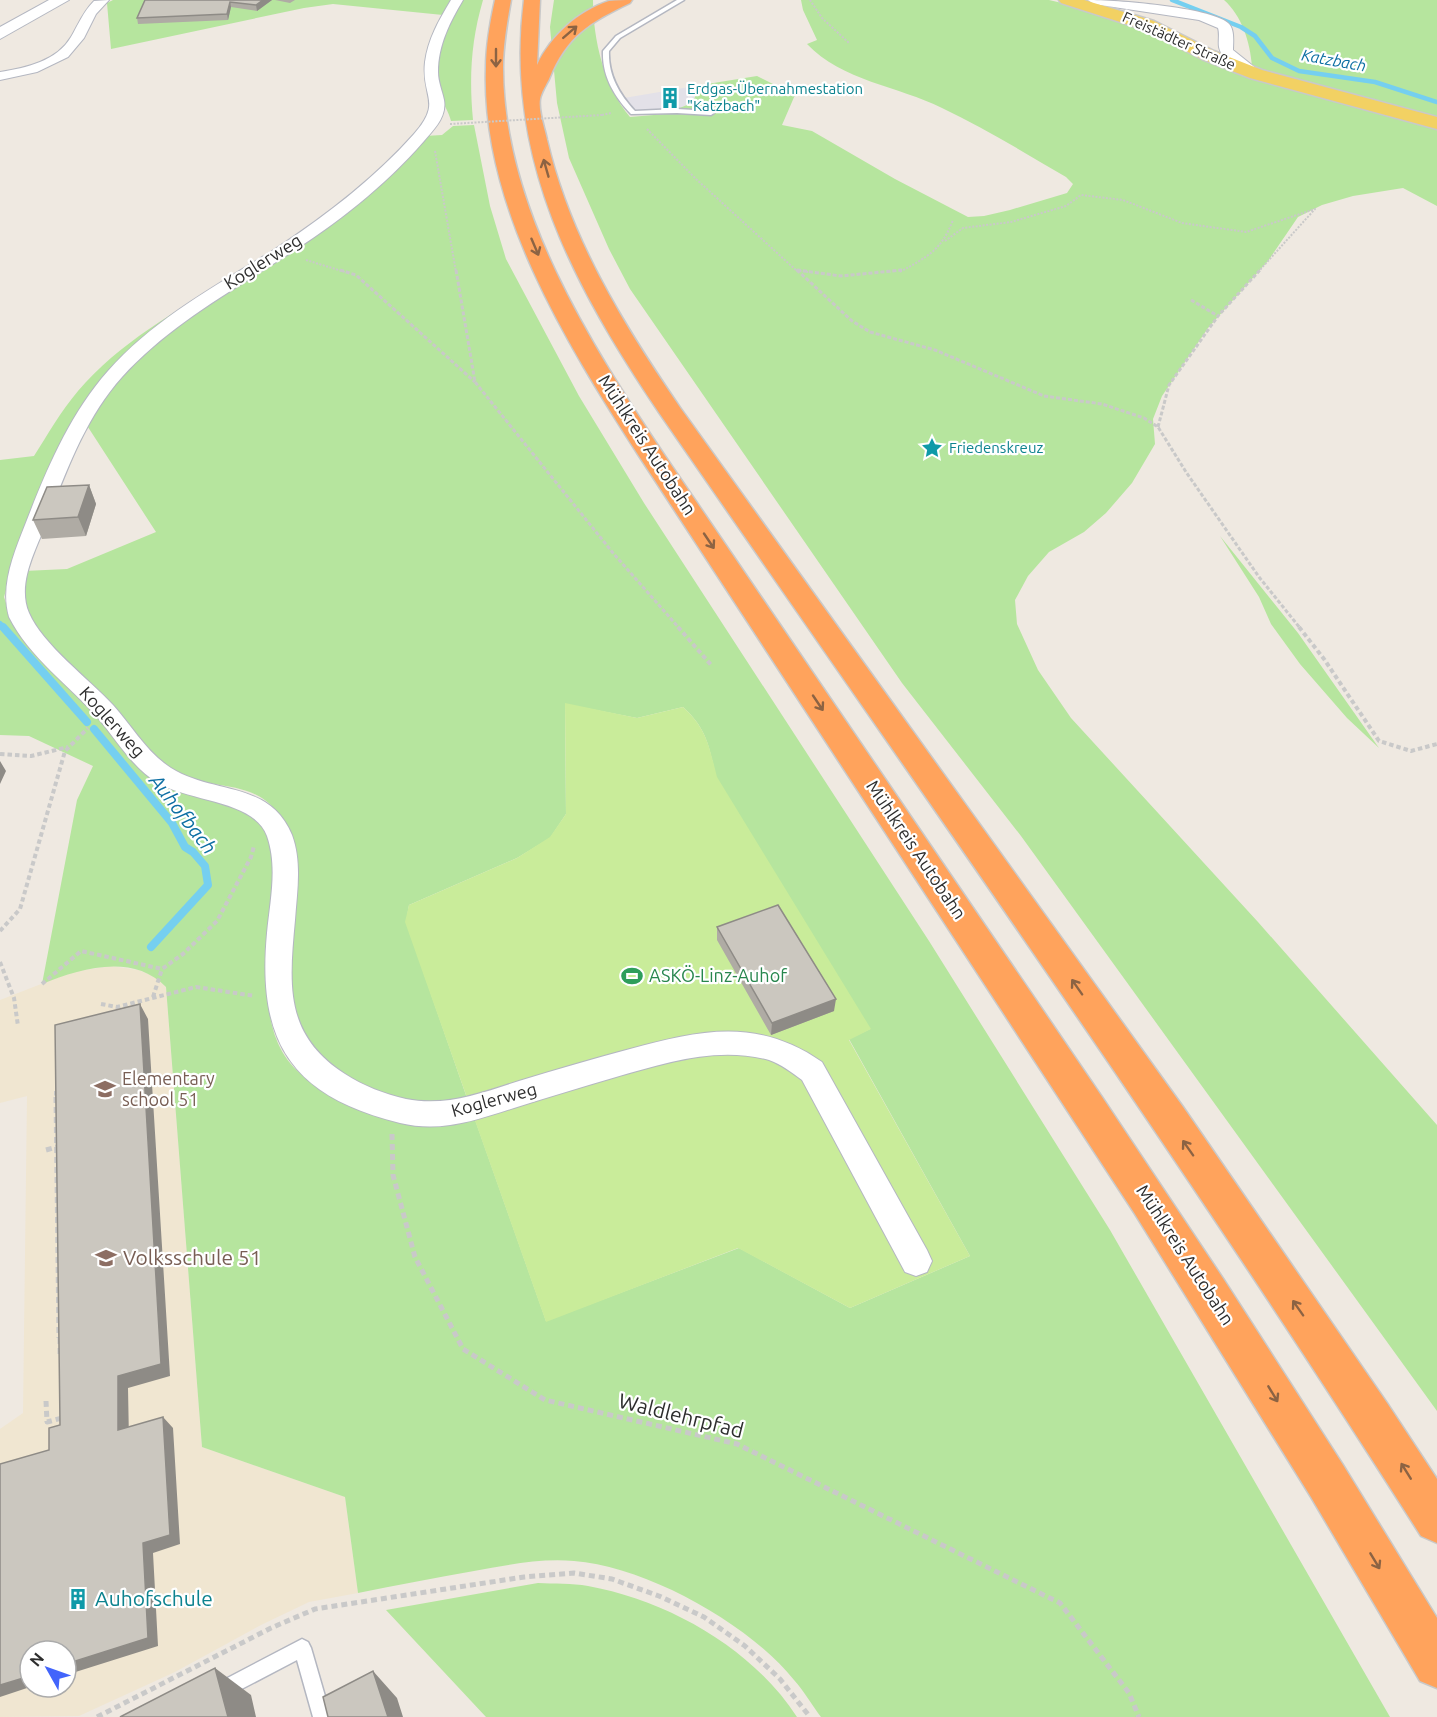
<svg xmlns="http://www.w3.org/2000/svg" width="1437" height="1717" viewBox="0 0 1437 1717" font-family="Ubuntu,sans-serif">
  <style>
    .industrial { fill: #e3e1e8 }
    .education { fill: #f0e6d1; fill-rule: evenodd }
    .green { fill: #b6e59e }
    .pitch { fill: #c9ec9a }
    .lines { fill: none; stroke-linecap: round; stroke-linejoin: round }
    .stream-far2 { stroke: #75cff0; stroke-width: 4.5 }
    .stream-far1 { stroke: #75cff0; stroke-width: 6 }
    .stream { stroke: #75cff0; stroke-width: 8 }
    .service-casing { stroke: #b4b7c1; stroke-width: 3 }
    .minor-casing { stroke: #b4b7c1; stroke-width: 2 }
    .tertiary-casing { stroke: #b4b7c1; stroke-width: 2 }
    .primary-casing { stroke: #c9c9c9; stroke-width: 3 }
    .motorway-casing { stroke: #c9c9c9; stroke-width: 3 }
    .path-far3 { stroke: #c9c9c9; stroke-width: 2; stroke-dasharray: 2 1.5; stroke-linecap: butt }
    .path-far2 { stroke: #c9c9c9; stroke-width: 3; stroke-dasharray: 4 2; stroke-linecap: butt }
    .path-far1 { stroke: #c9c9c9; stroke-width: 4; stroke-dasharray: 4.5 3; stroke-linecap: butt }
    .path { stroke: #c9c9c9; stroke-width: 5; stroke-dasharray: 6 4; stroke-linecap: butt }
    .service { fill: #fff; fill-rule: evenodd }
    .minor { fill: #fff; fill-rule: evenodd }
    .tertiary { fill: #fff; fill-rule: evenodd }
    .primary { fill: #f2d163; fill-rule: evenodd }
    .motorway { fill: #ffa35c; fill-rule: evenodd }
    .path-bridge { stroke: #c9c9c9; stroke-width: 2; stroke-dasharray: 2 1.5; stroke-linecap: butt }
    .wall { fill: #afaba4 }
    .shaded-wall { fill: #8e8b86 }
    .building { fill: #cbc7bf; stroke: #8e8b86; stroke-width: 1.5 }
    .oneway { stroke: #8c6343 }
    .labels { text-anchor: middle; stroke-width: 4.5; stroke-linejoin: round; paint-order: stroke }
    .far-street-label { font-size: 15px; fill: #2e2e2e; stroke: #fff }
    .far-culture-label { font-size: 15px; fill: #0d838f; stroke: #fff; text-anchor: start }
    .far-water-label { font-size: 16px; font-style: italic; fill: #0d6fa3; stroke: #fff }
    .street-label { font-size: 18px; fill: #2e2e2e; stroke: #fff }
    .leisure-label { font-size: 18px; fill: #27864d; stroke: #fff; text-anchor: start }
    .education-label { font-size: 18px; fill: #785e54; stroke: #fff; text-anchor: start }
    .water-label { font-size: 20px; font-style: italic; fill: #0d6fa3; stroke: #fff }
    .near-education-label { font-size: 21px; fill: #785e54; stroke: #fff; text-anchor: start }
    .near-street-label { font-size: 21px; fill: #2e2e2e; stroke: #fff }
    .near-culture-label { font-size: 21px; fill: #0d838f; stroke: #fff; text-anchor: start }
  </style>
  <rect width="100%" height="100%" fill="#efe9e1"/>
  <!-- industrial -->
  <path class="industrial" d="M701,85L692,103L677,109L636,111L624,98Z"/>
  <!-- education -->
  <path class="education" d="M111,966L138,970L156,977L166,987L202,1447L345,1497L358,1593L309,1602L261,1625L175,1672L79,1716L0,1717V1429L23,1413L27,1096L0,1103V1000L72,972ZM30,1651H66V1687H30Z"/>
  <!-- green -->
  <path class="green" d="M113,0H451L443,15L333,4L304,8L111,49L107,3Z
    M461,0H483C471,41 469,78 473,120L451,121C449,112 443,104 440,95C428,61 447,31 461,0Z
    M554,0H593C593,40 604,86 630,117L677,113V109L692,103L701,85L757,76L795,95L782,125L812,131L895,179L968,217L984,216L1010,210L1067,193L1073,184L1066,177C1025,153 984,128 942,108C898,86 842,81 807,44L817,40L803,10L801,0H1049L1079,7L1148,31L1234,73L1437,129V206L1403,188L1353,196L1322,205L1298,217L1268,261L1208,328L1162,396L1153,419L1155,444L1132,483L1106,513L1084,532L1049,552L1028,576L1015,600L1017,624L1038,670L1071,718L1258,922L1437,1125V1411L1021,836L902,683L630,289L609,249L569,158L557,103L550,27Z
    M1224,0H1437V119L1275,76L1252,66C1250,42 1242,16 1224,0Z
    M474,125L490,206L506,259L579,396L644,503L929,941L1110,1230L1390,1717H821C812,1705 804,1691 794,1680C748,1623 647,1567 574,1561C541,1558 507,1565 474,1571C435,1578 396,1585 358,1593L345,1497L202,1447L166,987C133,953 81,968 42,984L77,800L93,766L29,736L0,735V460L34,456C48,434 61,411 78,391C119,343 177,310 230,279L167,322L121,361L87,400L22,535L4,597C16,643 76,687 107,722C127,746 138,772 168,787C197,802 236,799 260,823C274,838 276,857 276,877C276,943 243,1036 310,1081C321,1088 334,1093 346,1099C372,1111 404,1124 433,1123C446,1122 460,1117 473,1114L546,1321L739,1248L850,1308L970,1256L849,1039L870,1029L716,777C709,746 707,729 683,707L637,718L565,704L566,814L550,838L517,858L409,905L406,922L468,1101C426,1109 383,1104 346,1081C333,1073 316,1064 306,1051C253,983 324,878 275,810C252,779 203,790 171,771C148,757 131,729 112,709C96,691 79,674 62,656C52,646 39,635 32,623C22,606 20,590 24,571L67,569L156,532L86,424L96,406L130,365L185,318L335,218L367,192L425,136L442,135L453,126Z
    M1220,536L1298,633L1379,748L1347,718L1300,664L1271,624L1259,597Z
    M538,1583C554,1584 572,1583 588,1586C669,1601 752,1648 797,1717H486L386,1610Z"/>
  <!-- pitch -->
  <path class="pitch" d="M565,703L637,718L683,707C707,729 709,746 717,777L871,1029L849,1040L970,1256L850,1308L738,1248L546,1322L405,922L409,905L517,858L550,837L566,814Z"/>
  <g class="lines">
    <!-- stream-far2 -->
    <path class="stream-far2" d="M1172,0L1241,27L1255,36L1272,58L1299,71L1375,82L1437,102"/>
    <!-- stream-far1 -->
    <path class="stream-far1" d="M0,624L4,628"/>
    <!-- stream -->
    <path class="stream" d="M3,627L87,722
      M94,729L172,823L185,847L193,852L205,866L208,885L151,947"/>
    <defs>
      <path id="service" d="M677,0H684L620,38L609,51C608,75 619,94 635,111L677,109L711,111L714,113L711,115L677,113L631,114C614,96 602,76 603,51L616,36Z
        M302,1639L308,1642L311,1648L331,1717H313L297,1660L228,1696L222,1699L216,1696L213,1690L216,1684Z"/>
      <path id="minor" d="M109,0L96,14L84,38L68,57L37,72L0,80V72C26,68 57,61 71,37C78,25 83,12 94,1Z
        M451,0H463C450,22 438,45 438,72C438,82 442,90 444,100C447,117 434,129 424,141C384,187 335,225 284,257C228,293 167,327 122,377C86,417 66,471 47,521C37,548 16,583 29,613C42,644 89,679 113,705C132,726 147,753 171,768C214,795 269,780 292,835C302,862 297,892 295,920C289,985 284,1035 345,1074C363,1086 385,1094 406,1099C446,1107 481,1093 519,1081C555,1070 592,1059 630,1049C700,1030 758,1017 822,1062L927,1250L932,1261L927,1272L916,1276L905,1272L802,1080C791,1072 781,1064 769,1060C717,1046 665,1063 616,1077C582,1087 548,1097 514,1108C476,1120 441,1133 400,1123C291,1096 257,1042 267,933C270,901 278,867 267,836C254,800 190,802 158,783C133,768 117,741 99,719C70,686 29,657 9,617C0,586 14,553 25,525C46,471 69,415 108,371C153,320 214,287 272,251C323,218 373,180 414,134C443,101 421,98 425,62C428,39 439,20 451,0Z
        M1088,0C1114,0 1210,7 1228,23C1235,29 1233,42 1233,50L1263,74L1256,78C1244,75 1221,60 1219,47C1218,41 1220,34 1218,28L1199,20L1094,4Z"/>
      <path id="tertiary" d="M49,0H69L0,39V27Z"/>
      <path id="primary" d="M1059,0H1084L1154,21L1214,51L1262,70L1437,117V129L1250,78L1202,59L1142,29L1061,3Z"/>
      <path id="motorway" d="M495,0H511C507,23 503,45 503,68C503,207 590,344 665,456L1102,1097L1224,1280L1343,1465L1437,1618V1688L1420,1681L1311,1497L1135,1214L639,456C567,344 481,206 486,68C486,45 490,23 495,0Z
        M524,0H540L537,65C551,36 578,11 609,1C616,0 625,0 632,0L630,3C590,22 566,36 549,79C546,85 541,93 540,99C538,111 545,129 547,140C570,239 624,326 681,409L1183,1107L1387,1403L1437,1479V1543L1421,1536C1179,1154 917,786 660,414C575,288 504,158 524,0Z"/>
    </defs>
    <!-- service casing -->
    <use href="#service" class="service-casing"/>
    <!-- minor casing -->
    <use href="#minor" class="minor-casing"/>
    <!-- tertiary casing -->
    <use href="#tertiary" class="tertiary-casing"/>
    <!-- primary casing -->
    <use href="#primary" class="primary-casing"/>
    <!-- motorway casing -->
    <use href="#motorway" class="motorway-casing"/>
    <!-- path-far3 -->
    <path class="path-far3" d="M810,0L822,18L849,43
      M602,115L611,113
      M647,129L696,179L798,272
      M435,151L456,272
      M945,241L963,228L1011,222L1066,206L1081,195L1123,200L1182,223L1246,232L1315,209L1258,272
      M306,260L345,272
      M796,270L808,272
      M900,272C928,256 941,251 953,220"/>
    <!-- path-far2 -->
    <path class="path-far2" d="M340,270L356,275L475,382
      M456,270L475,382L613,553L679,628
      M797,270L852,321L870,332L935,350L1044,396L1102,404L1144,418L1158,427L1186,472L1259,577L1300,628
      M797,270L841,276L902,270
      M1191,300L1218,316
      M1158,427L1169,385L1218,316L1260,270"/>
    <!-- path-far1 -->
    <path class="path-far1" d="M678,627L712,666
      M1299,627L1324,659L1379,741L1411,751L1437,744
      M0,754L31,756L68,747
      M0,931L20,909L65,751L88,728
      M0,962L14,998L18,1026
      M42,984L81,951L162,969L183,954L217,921L251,857L254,846
      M153,997L162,969
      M101,1004L117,1007L196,987L255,996
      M56,1091V1098"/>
    <!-- path -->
    <path class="path" d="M56,1097L59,1338
      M392,1134L393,1175L415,1257L463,1349L545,1400L737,1444L1060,1603L1129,1693L1139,1717
      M46,1150L57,1147
      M60,1338V1354
      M46,1401L47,1422L62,1418V1415
      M97,1717L271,1628L315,1609L524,1577L574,1573L612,1579L659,1596L704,1617L745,1646L780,1679L810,1717"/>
    <!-- service -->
    <use href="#service" class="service"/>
    <!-- minor -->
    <use href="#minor" class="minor"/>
    <!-- tertiary -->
    <use href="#tertiary" class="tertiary"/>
    <!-- primary -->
    <use href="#primary" class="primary"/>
    <!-- motorway -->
    <use href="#motorway" class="motorway"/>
    <!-- path-bridge -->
    <path class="path-bridge" d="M450,124L602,115"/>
  </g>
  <!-- wall -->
  <path class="wall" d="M145,0H272L257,11L231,7L228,20L138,24L137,18Z
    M275,0H295L290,3Z
    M89,485L96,504L86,536L42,539L33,520Z
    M717,927L834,1011L771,1035L717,940Z"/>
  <!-- shaded-wall -->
  <path class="shaded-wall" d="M263,0H272L257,11L256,5Z
    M230,2L231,7L228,20L227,14Z
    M89,485L96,504L86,536L78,517Z
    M0,761L6,771L0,784Z
    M836,999L834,1011L771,1035L772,1023Z
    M140,1004L148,1019L170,1376L128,1388L129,1441L118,1430V1376Z
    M163,1417L173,1428L180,1544L153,1553L158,1646L66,1675V1664L143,1543Z
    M215,1668L251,1695L256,1717H228Z
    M373,1671L397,1698L403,1717H388Z
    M30,1676V1687L0,1697V1685Z"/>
  <!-- building -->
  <path class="building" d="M145,0H263L256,5L230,2L227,14L137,18Z
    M89,485L78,517L33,520L47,487Z
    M778,905L836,999L772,1023L717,927Z
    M140,1004L161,1364L118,1376V1430L163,1417L170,1535L143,1543L148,1638L66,1664V1651H30V1676L0,1685V1464L49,1450V1428L60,1425L55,1025Z
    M215,1668L228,1717H120Z
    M373,1671L388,1717H328L323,1697Z"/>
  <!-- one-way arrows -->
  <defs><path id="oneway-shaft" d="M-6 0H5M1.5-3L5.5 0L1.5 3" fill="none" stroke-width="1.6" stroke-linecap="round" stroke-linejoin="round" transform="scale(1.5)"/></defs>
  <g class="oneway">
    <use href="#oneway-shaft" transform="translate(570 32) rotate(-41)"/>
    <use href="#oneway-shaft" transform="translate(496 58) rotate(90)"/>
    <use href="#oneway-shaft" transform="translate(546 168) rotate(-106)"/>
    <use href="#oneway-shaft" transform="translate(535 247) rotate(67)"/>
    <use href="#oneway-shaft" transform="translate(709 541) rotate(56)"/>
    <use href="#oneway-shaft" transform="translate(818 703) rotate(56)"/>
    <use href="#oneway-shaft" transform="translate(1077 987) rotate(-125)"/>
    <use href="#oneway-shaft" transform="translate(1188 1148) rotate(-125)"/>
    <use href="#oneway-shaft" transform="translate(1298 1308) rotate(-125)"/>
    <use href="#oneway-shaft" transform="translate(1273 1394) rotate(59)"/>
    <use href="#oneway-shaft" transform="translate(1406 1471) rotate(-122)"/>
    <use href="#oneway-shaft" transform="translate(1375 1561) rotate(59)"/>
  </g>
  <!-- icons -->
  <defs>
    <symbol id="building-bare" viewBox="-9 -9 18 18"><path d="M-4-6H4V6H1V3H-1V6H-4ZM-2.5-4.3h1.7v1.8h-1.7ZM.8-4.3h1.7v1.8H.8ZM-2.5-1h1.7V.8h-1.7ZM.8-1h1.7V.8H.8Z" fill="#0f9aa8" stroke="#fff" stroke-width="2.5" paint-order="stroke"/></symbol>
    <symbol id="sight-bare" viewBox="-9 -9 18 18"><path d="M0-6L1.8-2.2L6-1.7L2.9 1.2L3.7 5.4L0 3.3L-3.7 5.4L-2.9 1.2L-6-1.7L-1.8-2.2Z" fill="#0f9aa8" stroke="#fff" stroke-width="2.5" paint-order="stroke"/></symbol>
    <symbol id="stadium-bare" viewBox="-9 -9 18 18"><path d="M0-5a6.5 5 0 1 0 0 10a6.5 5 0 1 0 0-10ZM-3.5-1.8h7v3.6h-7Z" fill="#2e9e5b" stroke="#fff" stroke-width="2.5" paint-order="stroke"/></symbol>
    <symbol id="school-bare" viewBox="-9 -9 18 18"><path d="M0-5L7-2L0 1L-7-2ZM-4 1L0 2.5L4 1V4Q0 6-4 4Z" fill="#8d6e63" stroke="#fff" stroke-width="2.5" paint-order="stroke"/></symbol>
  </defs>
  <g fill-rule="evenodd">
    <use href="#building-bare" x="655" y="83" width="30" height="30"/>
    <use href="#sight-bare" x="917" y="433" width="30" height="30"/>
    <use href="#stadium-bare" x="617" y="961" width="30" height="30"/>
    <use href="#school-bare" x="90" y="1074" width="30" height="30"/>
    <use href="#school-bare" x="91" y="1243" width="30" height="30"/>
    <use href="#building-bare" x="63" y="1584" width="30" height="30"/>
  </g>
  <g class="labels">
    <!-- far-street labels -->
    <g class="far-street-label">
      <text transform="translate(1179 41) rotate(24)" y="5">Freistädter Straße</text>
    </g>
    <!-- far-culture labels -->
    <g class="far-culture-label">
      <text x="687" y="94">Erdgas-Übernahmestation<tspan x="687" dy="17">"Katzbach"</tspan></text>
      <text x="949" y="453">Friedenskreuz</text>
    </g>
    <!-- far-water labels -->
    <g class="far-water-label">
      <text transform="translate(1334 60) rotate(10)" y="6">Katzbach</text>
    </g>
    <!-- street labels -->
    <g class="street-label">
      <text transform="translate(263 262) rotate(-32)" y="6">Koglerweg</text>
      <text transform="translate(647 445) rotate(57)" y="6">Mühlkreis Autobahn</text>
      <text transform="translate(112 722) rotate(48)" y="6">Koglerweg</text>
      <text transform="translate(916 850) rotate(56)" y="6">Mühlkreis Autobahn</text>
      <text transform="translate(494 1100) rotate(-15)" y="6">Koglerweg</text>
      <text transform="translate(1185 1255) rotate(57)" y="6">Mühlkreis Autobahn</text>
    </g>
    <!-- leisure labels -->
    <g class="leisure-label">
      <text x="649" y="982">ASKÖ-Linz-Auhof</text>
    </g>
    <!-- education labels -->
    <g class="education-label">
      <text x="122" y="1085">Elementary<tspan x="122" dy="21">school 51</tspan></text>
    </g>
    <!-- water labels -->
    <g class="water-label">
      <text transform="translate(183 814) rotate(52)" y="7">Auhofbach</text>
    </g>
    <!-- near-education labels -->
    <g class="near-education-label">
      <text x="123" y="1265">Volksschule 51</text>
    </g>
    <!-- near-street labels -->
    <g class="near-street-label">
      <text transform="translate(681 1416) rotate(14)" y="7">Waldlehrpfad</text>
    </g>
    <!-- near-culture labels -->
    <g class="near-culture-label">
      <text x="95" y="1606">Auhofschule</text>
    </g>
  </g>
  <!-- north arrow -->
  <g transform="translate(48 1669) rotate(310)"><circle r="28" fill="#ffffff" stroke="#ababab" stroke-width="1.5"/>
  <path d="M0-4.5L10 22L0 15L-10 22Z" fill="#4264fb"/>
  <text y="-9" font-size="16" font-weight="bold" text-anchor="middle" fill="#2e2e2e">N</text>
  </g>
</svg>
